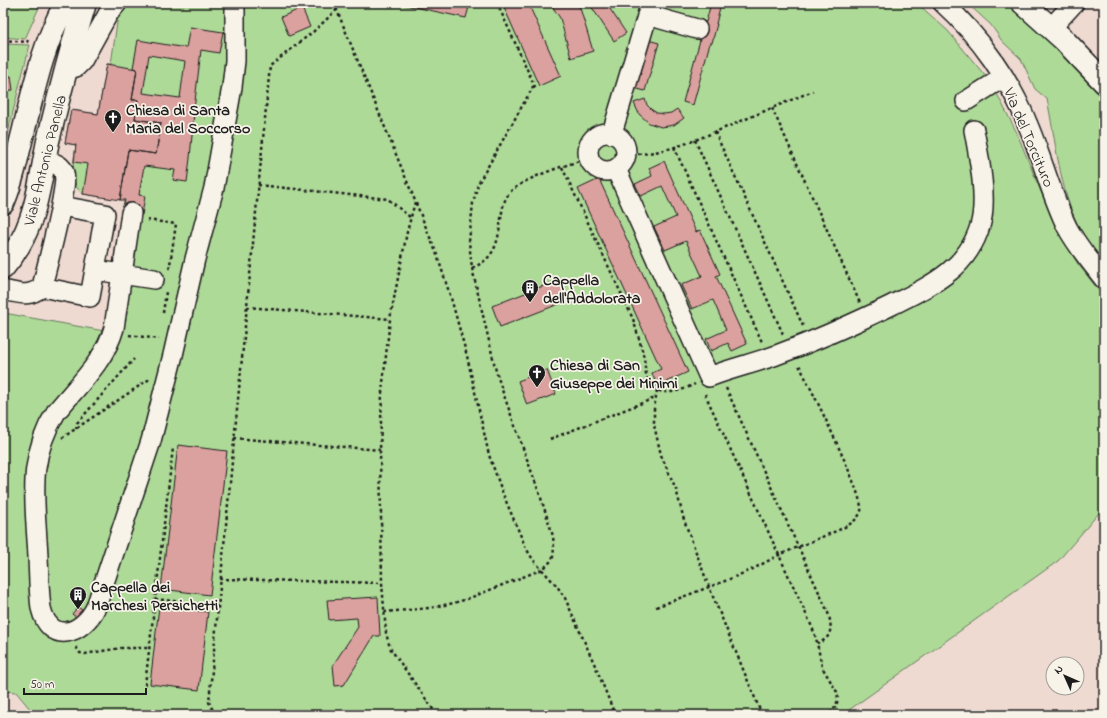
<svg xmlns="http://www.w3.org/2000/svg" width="1107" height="718" viewBox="0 0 1107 718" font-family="'Indie Flower',sans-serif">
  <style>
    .green { fill: #aeda98; stroke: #657b5a }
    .building { fill: #dba19f; stroke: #1c1c1c; fill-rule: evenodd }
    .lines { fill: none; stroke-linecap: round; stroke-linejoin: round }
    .minor-casing { stroke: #1c1c1c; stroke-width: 22 }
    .major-casing { stroke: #1c1c1c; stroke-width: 25 }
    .path { stroke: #1c1c1c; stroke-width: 2.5; stroke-dasharray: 3 3; stroke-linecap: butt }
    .minor { stroke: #f7f3e8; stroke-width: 19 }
    .major { stroke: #f7f3e8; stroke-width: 22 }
    .labels { text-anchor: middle; stroke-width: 3.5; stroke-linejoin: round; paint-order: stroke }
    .poi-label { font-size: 16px; font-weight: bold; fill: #1c1c1c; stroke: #f7f3e8; text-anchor: start }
    .street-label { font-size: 16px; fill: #1c1c1c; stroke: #f7f3e8 }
  </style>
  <rect width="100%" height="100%" fill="#efdad2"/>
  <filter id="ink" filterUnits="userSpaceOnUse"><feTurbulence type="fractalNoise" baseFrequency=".025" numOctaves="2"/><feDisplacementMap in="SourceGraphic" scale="8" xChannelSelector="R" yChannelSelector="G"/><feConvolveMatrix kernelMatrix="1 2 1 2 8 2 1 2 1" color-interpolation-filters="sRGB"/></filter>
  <g filter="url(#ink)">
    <!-- green -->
    <path class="green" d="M3,3H41L25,39L3,37Z
      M127,3H917L948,31L987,78L995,90L1016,131L1055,226L1078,264L1104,297V507L1058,561L842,715H35L16,692L3,691L4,313L104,331L124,200L83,194C68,183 74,161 76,145L65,143L71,110L98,114L107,64H111L119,9L127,4Z
      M967,3H1008L1044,34L1104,100V263C1095,251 1085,239 1078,225C1060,191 1055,137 1047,99L1035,89L1021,59L1002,41L991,25Z
      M3,44L30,45L20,83L3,153V91L12,90L11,76L3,77Z"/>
    <!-- building -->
    <path class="building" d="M396,3H470L466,18Z
      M502,3H528L561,76L539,86Z
      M550,3H577L580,8L593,51L571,58L560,18Z
      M589,3H606L626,33L614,41Z
      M711,3H721L716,24H717L712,43H710L693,105L683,102L700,40L695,38L700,20L706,22Z
      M302,8L310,27L289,36L281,17Z
      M190,27L223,32L219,53L201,50L195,101L190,158L187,182L173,180L175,170L144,166L139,195L145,196L142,215L122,212L125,200H120L128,150L156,154L161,123L135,119L138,100H132L137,69L133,68L138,40L186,48ZM149,55L185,61L180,98L143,93Z
      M648,40L659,43L645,91L634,88Z
      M107,64L137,69L132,100H138L135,119L161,123L156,154L128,150L120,200L83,194L88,164L74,162L76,145L65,143L71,110L98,114Z
      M11,76L13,90L3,91V77Z
      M645,99L647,105L652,110L657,113L664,114L671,113L677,109L684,118L674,125L668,126L661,127L649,123L639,114L634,103Z
      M664,161L696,232L700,230L720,274L716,276L747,344L732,351L728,343L711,351L706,339L726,330L713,300L692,309L681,285L702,276L686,241L665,250L654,227L676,217L662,186L641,196L635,184L652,176L649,168Z
      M599,179L688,372L657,386L652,373L661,369L578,189Z
      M561,279L569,300L500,327L492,306Z
      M547,370L556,394L527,405L518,381Z
      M178,445L227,451L210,595L161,589Z
      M378,597L380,636H374L344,685L335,686L333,665L358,627L357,618L329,620L327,600Z
      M159,606L208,612L199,690L150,684Z
      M78,607L87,614L81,621L72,614Z"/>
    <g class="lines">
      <defs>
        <path id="minor" d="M943,3C979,36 1010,79 1028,125C1042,158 1051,194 1067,227C1077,246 1091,262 1104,279
          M647,15L697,29
          M1051,28L1074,3
          M66,70L76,67L82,61L108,14L117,3
          M966,101L1004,77
          M588 152a19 19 0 1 1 38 0a19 19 0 1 1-38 0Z
          M612,133L651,3
          M44,161C52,162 62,165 64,173C66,180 64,188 63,194C58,226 49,257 42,287L90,297L105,214L61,206
          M616,169L709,377C732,368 756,363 779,354C817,340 855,323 892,305C912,295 933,285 950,271C964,260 975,243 980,226C988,200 979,157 974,130
          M131,213L114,328C105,361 77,386 56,412C29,457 34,491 37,540C39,563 38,585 41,608C50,646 83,634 96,607L151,441L173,355L195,259L214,188L232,87L235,61V3
          M95,270L154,279
          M3,290C19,293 28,298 42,287"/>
        <path id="major" d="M1023,3L1063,39L1104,82
          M3,203C12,183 16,162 21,141C33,94 42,45 66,3
          M3,268C37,228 38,189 48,141C59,95 71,49 85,3"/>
      </defs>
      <!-- minor casing -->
      <use href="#minor" class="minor-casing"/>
      <!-- major casing -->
      <use href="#major" class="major-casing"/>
      <!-- path -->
      <path class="path" d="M334,3L436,252L451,298L467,356L489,455L503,494L525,546L530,555L535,562L557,586L565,598L597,670L615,715
        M497,3L536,89
        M3,40L27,42L28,40
        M772,108L860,303
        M715,132L803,326
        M695,140L783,334
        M674,147L762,342
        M626,154C664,156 700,138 734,124C760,113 786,102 813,91
        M562,167L633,319C637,332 641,345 644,358C645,366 645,375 649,382C658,399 682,391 695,384
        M258,185L388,199L411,218
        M415,202L407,232L390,319L382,392L380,450L382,583L386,633L390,648L437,715
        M147,220L176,224L169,271
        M472,268C499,257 498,237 502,212C503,205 505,198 510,192C525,177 567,165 589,158
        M247,307L390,319
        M163,313L166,292
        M129,335L159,339
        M726,388L827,610C832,623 834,639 817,643
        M657,390L654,409V425L661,455L676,489L684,520L709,587L762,715
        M705,394L812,627L816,638L822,667L837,692L838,699L836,706L829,715
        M76,429L77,423L134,359
        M62,438L148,380L149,381
        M234,438L380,450
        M550,439L655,398
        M220,579L382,583
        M155,599L218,606
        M656,607L725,581L753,569L779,555L841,529C849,525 858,520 861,511C865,496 809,385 799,365
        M384,612L430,608L454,603L467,599L543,569L550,562L553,557L554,547L553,536L541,498L502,390L496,371L472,268L469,242L473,203L478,184L534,85
        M76,647L80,653L85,654L121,648H149
        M145,685L173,448
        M215,715L209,702L270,66L314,31L344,3"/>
      <!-- minor -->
      <use href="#minor" class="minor"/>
      <!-- major -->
      <use href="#major" class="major"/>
    </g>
  </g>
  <!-- icons -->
  <defs>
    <symbol id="church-pin" viewBox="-11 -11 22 30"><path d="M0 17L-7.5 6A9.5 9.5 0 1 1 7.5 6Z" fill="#1c1c1c" stroke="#f7f3e8"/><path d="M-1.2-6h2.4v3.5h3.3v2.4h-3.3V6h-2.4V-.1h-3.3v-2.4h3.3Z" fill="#fff"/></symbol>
    <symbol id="building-pin" viewBox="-11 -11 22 30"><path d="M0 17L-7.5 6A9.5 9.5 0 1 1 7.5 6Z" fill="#1c1c1c" stroke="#f7f3e8"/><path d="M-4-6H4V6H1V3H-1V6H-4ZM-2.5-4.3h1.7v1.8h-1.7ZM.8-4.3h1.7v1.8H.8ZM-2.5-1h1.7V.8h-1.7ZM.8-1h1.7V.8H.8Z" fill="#fff"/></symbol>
  </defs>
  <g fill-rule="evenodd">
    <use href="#church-pin" x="103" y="108" width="20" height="27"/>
    <use href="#building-pin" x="520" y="278" width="20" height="27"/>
    <use href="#church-pin" x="527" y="363" width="20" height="27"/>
    <use href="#building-pin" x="68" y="585" width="20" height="27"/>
  </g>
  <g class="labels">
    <!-- poi labels -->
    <g class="poi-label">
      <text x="126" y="115">Chiesa di Santa<tspan x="126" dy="18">Maria del Soccorso</tspan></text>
      <text x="543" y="285">Cappella<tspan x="543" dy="18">dell'Addolorata</tspan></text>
      <text x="550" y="370">Chiesa di San<tspan x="550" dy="18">Giuseppe dei Minimi</tspan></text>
      <text x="91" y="592">Cappella dei<tspan x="91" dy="18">Marchesi Persichetti</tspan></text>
    </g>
    <!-- street labels -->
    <g class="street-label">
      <text transform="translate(1030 137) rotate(67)" y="6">Via del Torcituro</text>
      <text transform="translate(44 160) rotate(-76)" y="6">Viale Antonio Panella</text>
    </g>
  </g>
  <!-- margin -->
  <rect width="1107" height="718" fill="none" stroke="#f7f3e8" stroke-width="16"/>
  <rect x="8" y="8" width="1091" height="702" fill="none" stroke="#1c1c1c" stroke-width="1.5" filter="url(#ink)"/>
  <!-- north arrow -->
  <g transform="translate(1065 676) rotate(315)"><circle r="19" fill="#f7f3e8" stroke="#9f9d96"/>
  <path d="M0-3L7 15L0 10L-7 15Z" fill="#1c1c1c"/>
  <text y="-6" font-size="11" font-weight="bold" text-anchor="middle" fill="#1c1c1c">N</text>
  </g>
  <!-- scale -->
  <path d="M24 688v6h122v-6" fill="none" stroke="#1c1c1c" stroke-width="2"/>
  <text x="30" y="688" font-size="12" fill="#1c1c1c" stroke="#f7f3e8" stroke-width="3" paint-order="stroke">50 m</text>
</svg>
